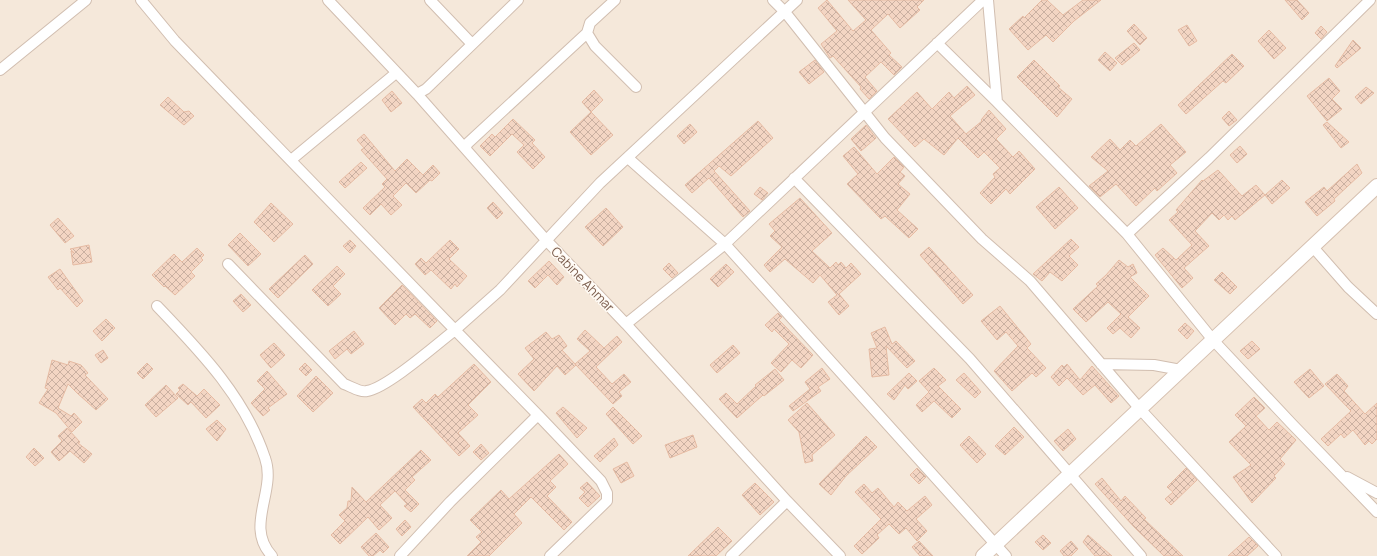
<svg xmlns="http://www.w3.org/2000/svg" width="1377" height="556" viewBox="0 0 1377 556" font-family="Manrope,sans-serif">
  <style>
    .residential { fill: #f5e8da }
    .building { fill: url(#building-cross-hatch); stroke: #e6bba3 }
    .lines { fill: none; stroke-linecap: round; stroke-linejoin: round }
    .street-casing { stroke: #d1beb0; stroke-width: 12 }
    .secondary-casing { stroke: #d6c0b0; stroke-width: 16 }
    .street { stroke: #fff; stroke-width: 10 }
    .secondary { stroke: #fff; stroke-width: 14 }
    .labels { text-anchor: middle; stroke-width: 3; stroke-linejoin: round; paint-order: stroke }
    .street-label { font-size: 13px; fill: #7a5c4d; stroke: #fffaf3 }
  </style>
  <defs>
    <pattern id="building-cross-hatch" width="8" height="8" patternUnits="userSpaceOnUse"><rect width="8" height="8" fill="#f3d5c3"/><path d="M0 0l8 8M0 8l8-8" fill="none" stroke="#cab0a1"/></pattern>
  </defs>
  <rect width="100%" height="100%" fill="#fdf6ec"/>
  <!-- residential -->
  <path class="residential" d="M0,0H1377V556H0Z"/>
  <!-- building -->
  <path class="building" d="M827,0L853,31L866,20L848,0H924L917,7L920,10L900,28L888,14L871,30L891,53L889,55L902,67L894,75L881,62L865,77L877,91L869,99L860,89L861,87L833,56L830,58L821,44L837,31L818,8Z
    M1042,0H1047L1063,15L1083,0H1101L1074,21L1053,42L1046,35L1028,50L1009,29L1023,16L1024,18Z
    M1285,0H1297L1309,13L1302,20Z
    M1134,24L1147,38L1140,45L1127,31Z
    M1187,25L1197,41L1189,46L1178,30Z
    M1321,26L1327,32L1321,39L1315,33Z
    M1269,30L1286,48L1274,59L1258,41Z
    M1353,40L1361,48L1337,68L1335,66Z
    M1134,43L1140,50L1122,65L1115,58Z
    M1105,52L1117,63L1110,71L1098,60Z
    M1232,54L1244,66L1226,83L1223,81L1186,114L1178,105Z
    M815,60L824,72L809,84L799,72Z
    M1034,60L1060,86L1058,87L1072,99L1057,117L1017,77Z
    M1329,78L1340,91L1332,99L1342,109L1327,121L1307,96Z
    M967,86L975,95L950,116L966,134L982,121L981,120L989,110L1006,129L996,139L1013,157L1019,151L1035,169L1010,194L1006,189L991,204L980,193L995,177L993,174L1000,168L984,152L978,158L958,138L944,155L924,139L915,147L888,119L917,92L932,109L949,92L954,98Z
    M1366,87L1374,93L1361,104L1355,97Z
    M594,90L603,100L591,112L582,102Z
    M392,91L402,103L391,112L382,100Z
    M168,97L184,112L189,111L194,116L184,125L160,105Z
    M1229,111L1237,120L1229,126L1222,118Z
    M591,112L613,135L591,155L570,132Z
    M513,119L535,140L532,143L545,157L533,169L517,152L524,145L512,134L490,156L480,146L492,134L495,137Z
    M758,121L773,138L731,176L719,166L714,171L750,211L743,217L709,178L692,193L685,185Z
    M1327,122L1349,142L1341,148L1323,125Z
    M690,124L697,132L684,144L677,136Z
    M1161,124L1186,152L1170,165L1177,173L1157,191L1155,188L1136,206L1116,184L1100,197L1089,186L1108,171L1091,157L1110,139L1120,150L1130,140L1136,146Z
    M866,125L876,138L861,151L851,139Z
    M364,134L395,171L407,159L423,175L433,165L440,173L432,181L430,180L416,193L406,183L393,196L402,205L391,215L381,204L370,215L363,208L385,187L382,184L387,179L361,150L364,148L357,140Z
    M1240,146L1247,154L1237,163L1230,155Z
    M854,147L877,174L894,157L904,167L900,172L905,176L898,184L910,194L897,210L918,229L909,238L885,216L881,219L847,184L858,174L843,156Z
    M361,162L367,168L345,188L339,182Z
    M1357,164L1362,173L1334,199L1335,201L1317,216L1305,202L1324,187L1327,191Z
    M1218,170L1242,196L1256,185L1265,195L1235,220L1232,216L1228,220L1224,215L1219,220L1212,213L1195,231L1209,246L1184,268L1193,278L1182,288L1155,255L1163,248L1176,260L1192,245L1169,220L1178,212L1176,210L1202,180L1203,181Z
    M1282,180L1290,188L1272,204L1265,195Z
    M760,187L768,193L762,200L754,194Z
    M1059,187L1078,208L1055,229L1036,207Z
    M800,198L832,233L812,251L830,268L836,262L838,265L841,262L846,268L851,263L861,274L839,294L849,306L839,315L828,302L837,295L820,275L813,283L785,259L770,272L764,265L782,247L770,236L775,231L769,224Z
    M493,202L503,213L497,219L487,208Z
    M271,203L293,224L274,242L254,222Z
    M606,208L623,227L603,246L585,227Z
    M58,218L74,236L65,243L50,225Z
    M240,233L261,254L248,266L228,245Z
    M1071,239L1079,247L1069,256L1078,265L1062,281L1050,272L1042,281L1033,274Z
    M350,240L356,246L350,253L343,246Z
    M450,240L459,249L449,259L467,276L457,287L455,284L451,289L431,270L425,275L415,264L421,258L426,263Z
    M89,245L92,262L73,265L71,251L74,253L70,249Z
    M929,247L973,295L963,304L920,255Z
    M197,248L204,255L201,258L203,260L191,272L195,276L175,295L165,286L164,287L152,275L174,254L182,262Z
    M305,255L313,264L278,298L269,289Z
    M1119,260L1128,267L1133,264L1137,273L1130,277L1149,296L1128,317L1140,328L1131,338L1120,328L1113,334L1107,328L1121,314L1108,302L1086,322L1073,309L1098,286L1096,284L1106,275Z
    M549,261L564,277L557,285L548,275L535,288L528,281Z
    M669,263L678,273L672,278L663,269Z
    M726,264L734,272L718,287L710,279Z
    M337,266L345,274L333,286L341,294L328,306L312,290Z
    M60,269L83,301L77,307L60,288L58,290L48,277Z
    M1222,272L1237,287L1230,294L1214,280Z
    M402,285L437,321L430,328L415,314L410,318L406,314L395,325L379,308Z
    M241,294L251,305L243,312L233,301Z
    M1000,306L1031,344L1027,348L1046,368L1036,377L1032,373L1012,391L994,371L1018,346L1006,332L997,340L981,321Z
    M778,313L782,317L779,320L813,355L801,368L792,360L781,372L771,363L789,344L774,329L772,332L765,325Z
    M106,319L115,328L102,341L93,331Z
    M1185,323L1194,331L1187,339L1178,330Z
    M885,327L892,344L896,341L915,361L907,368L886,346L889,375L872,377L869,349L877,348L871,333Z
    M585,330L604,348L617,336L622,342L596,367L612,384L624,374L631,382L619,392L622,396L613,404L575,364L590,351L577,339Z
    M354,331L364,344L351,354L347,349L335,359L329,351Z
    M546,332L552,339L559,335L567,346L562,350L576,365L565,375L557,366L534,391L518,374L534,359L525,348Z
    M1252,341L1260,349L1248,359L1240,351Z
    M274,343L285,355L271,368L260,355Z
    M733,345L740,353L717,373L710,365Z
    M103,350L108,358L101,363L95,355Z
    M52,360L68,365L69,361L81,365L88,373L85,375L108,399L96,410L77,393L68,384L58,408L71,416L74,413L82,422L72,432L56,413L39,403L48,389L45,388Z
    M147,363L153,369L143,379L137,373Z
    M305,363L312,370L306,376L299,369Z
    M474,364L491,382L468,405L478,415L458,433L470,446L459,456L413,407L422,399L426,403L435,394L438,397Z
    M1067,364L1080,380L1092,366L1119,396L1111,403L1095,385L1083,395L1067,378L1059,386L1051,377L1062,365L1064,367Z
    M822,368L830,379L818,387L821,391L793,411L789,406L810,389L805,382Z
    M934,368L946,380L938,386L961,409L952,418L934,401L922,412L916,405L929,392L919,381Z
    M775,369L784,380L764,396L763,395L737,418L719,399L726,393L737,404L756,386L755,385Z
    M1310,369L1324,386L1309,398L1294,382Z
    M267,371L287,394L268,408L270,410L263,416L251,403L265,389L257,381Z
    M909,373L917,381L908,389L905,385L894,400L887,394Z
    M964,373L981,392L975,398L956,380Z
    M1337,374L1348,386L1344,391L1365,414L1377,403V439L1372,444L1369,441L1365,445L1353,430L1344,438L1341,434L1328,446L1321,439L1351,411L1325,384Z
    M316,376L333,393L313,412L297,396Z
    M183,384L197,396L204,389L220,405L206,418L191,402L188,405L176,394L180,390L178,388Z
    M166,385L178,398L156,417L145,405Z
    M1254,397L1265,408L1256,416L1269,430L1277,422L1296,440L1280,459L1285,464L1274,476L1276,478L1252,503L1233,477L1251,465L1229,442L1246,426L1235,415Z
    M807,403L835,435L812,455L813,461L805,463L799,432L788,420Z
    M563,407L587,428L577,438L556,413Z
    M613,407L642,436L633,444L606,414Z
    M217,420L226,429L217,441L206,429Z
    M1014,427L1024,437L1005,455L995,446Z
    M67,428L80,442L78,443L92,454L84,463L70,451L59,461L51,452L62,441L58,436Z
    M1068,429L1076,439L1063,451L1054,441Z
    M693,435L697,447L670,458L665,445Z
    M866,436L877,447L846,476L831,495L819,484Z
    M969,436L986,454L977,463L960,445Z
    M614,438L618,445L600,462L594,456Z
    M481,444L489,453L481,460L473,452Z
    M34,448L44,458L35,466L26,457Z
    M421,450L431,460L412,477L415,480L405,490L419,504L411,512L404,506L407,504L395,491L380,505L392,518L379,530L368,517L340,544L331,535L345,521L339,515L347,508L348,501H351L352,487L366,502Z
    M559,454L568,464L550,481L556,487L547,496L572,522L564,530L531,497L514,514L522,523L489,556H467L481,542L476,537L482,532L470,520L501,490L509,499Z
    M627,462L634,476L621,483L613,469Z
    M917,468L926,477L919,484L910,475Z
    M1186,468L1197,480L1171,505L1165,499L1173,492L1167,487Z
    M1102,478L1121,501L1125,496L1146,518L1144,519L1183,556H1164L1134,527L1095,484Z
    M587,482L600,496L588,507L579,498L585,492L580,488Z
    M755,483L774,502L760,515L742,495Z
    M864,484L872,493L878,488L894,507L898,502L907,511L925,496L932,505L916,519L927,531L917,541L906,528L899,534L889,524L877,535L879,538L862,554L854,546L881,519L855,492Z
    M405,520L411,527L402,536L396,529Z
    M718,527L732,541L716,556H688Z
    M376,533L389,547L383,553L380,550L373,556H369L361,547Z
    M1043,535L1051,543L1043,550L1035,542Z
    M1088,535L1112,556H1095L1083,542Z
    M1249,537L1258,546L1247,556H1228Z
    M919,541L933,556H920L912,547Z
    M1071,541L1078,549L1071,556H1064L1060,551Z"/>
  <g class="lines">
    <defs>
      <path id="street" d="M141,0L175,41L455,330C437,344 387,388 367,391C361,393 350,386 344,384L228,264
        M328,0L417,94L546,240L626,324L787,501L840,556
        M430,0L472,44
        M615,0L590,23L587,33L595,46L636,87
        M773,0L785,12L885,138L982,239L1030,281L1140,409L1276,556
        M988,0L997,102L1127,234
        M1370,0L1209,158L1127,234L1213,340L1292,424L1377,512
        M937,43L997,102
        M0,70L86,0
        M417,94L426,89L518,0
        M465,148L468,143L587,33
        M628,158L725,244L1006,556
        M291,160L396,73
        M794,178L970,359L1141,556
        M1312,246L1348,287L1377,314
        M157,306C200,351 245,397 265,458C277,491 244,526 272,556
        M626,324L725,244L983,0
        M1101,364L1154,365L1181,370
        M538,415L601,481L607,493V501L550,556
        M1347,477L1377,493
        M400,556L450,502L538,415L455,330L500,290L600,183L797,0
        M731,556L787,501"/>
      <path id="secondary" d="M983,556L1377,186"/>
    </defs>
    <!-- street casing -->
    <use href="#street" class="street-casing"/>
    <!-- secondary casing -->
    <use href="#secondary" class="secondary-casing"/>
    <!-- street -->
    <use href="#street" class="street"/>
    <!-- secondary -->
    <use href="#secondary" class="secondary"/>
  </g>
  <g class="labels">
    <!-- street labels -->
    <g class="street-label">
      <text transform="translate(583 279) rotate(46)" y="5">Cabine Ahmar</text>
    </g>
  </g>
</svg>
